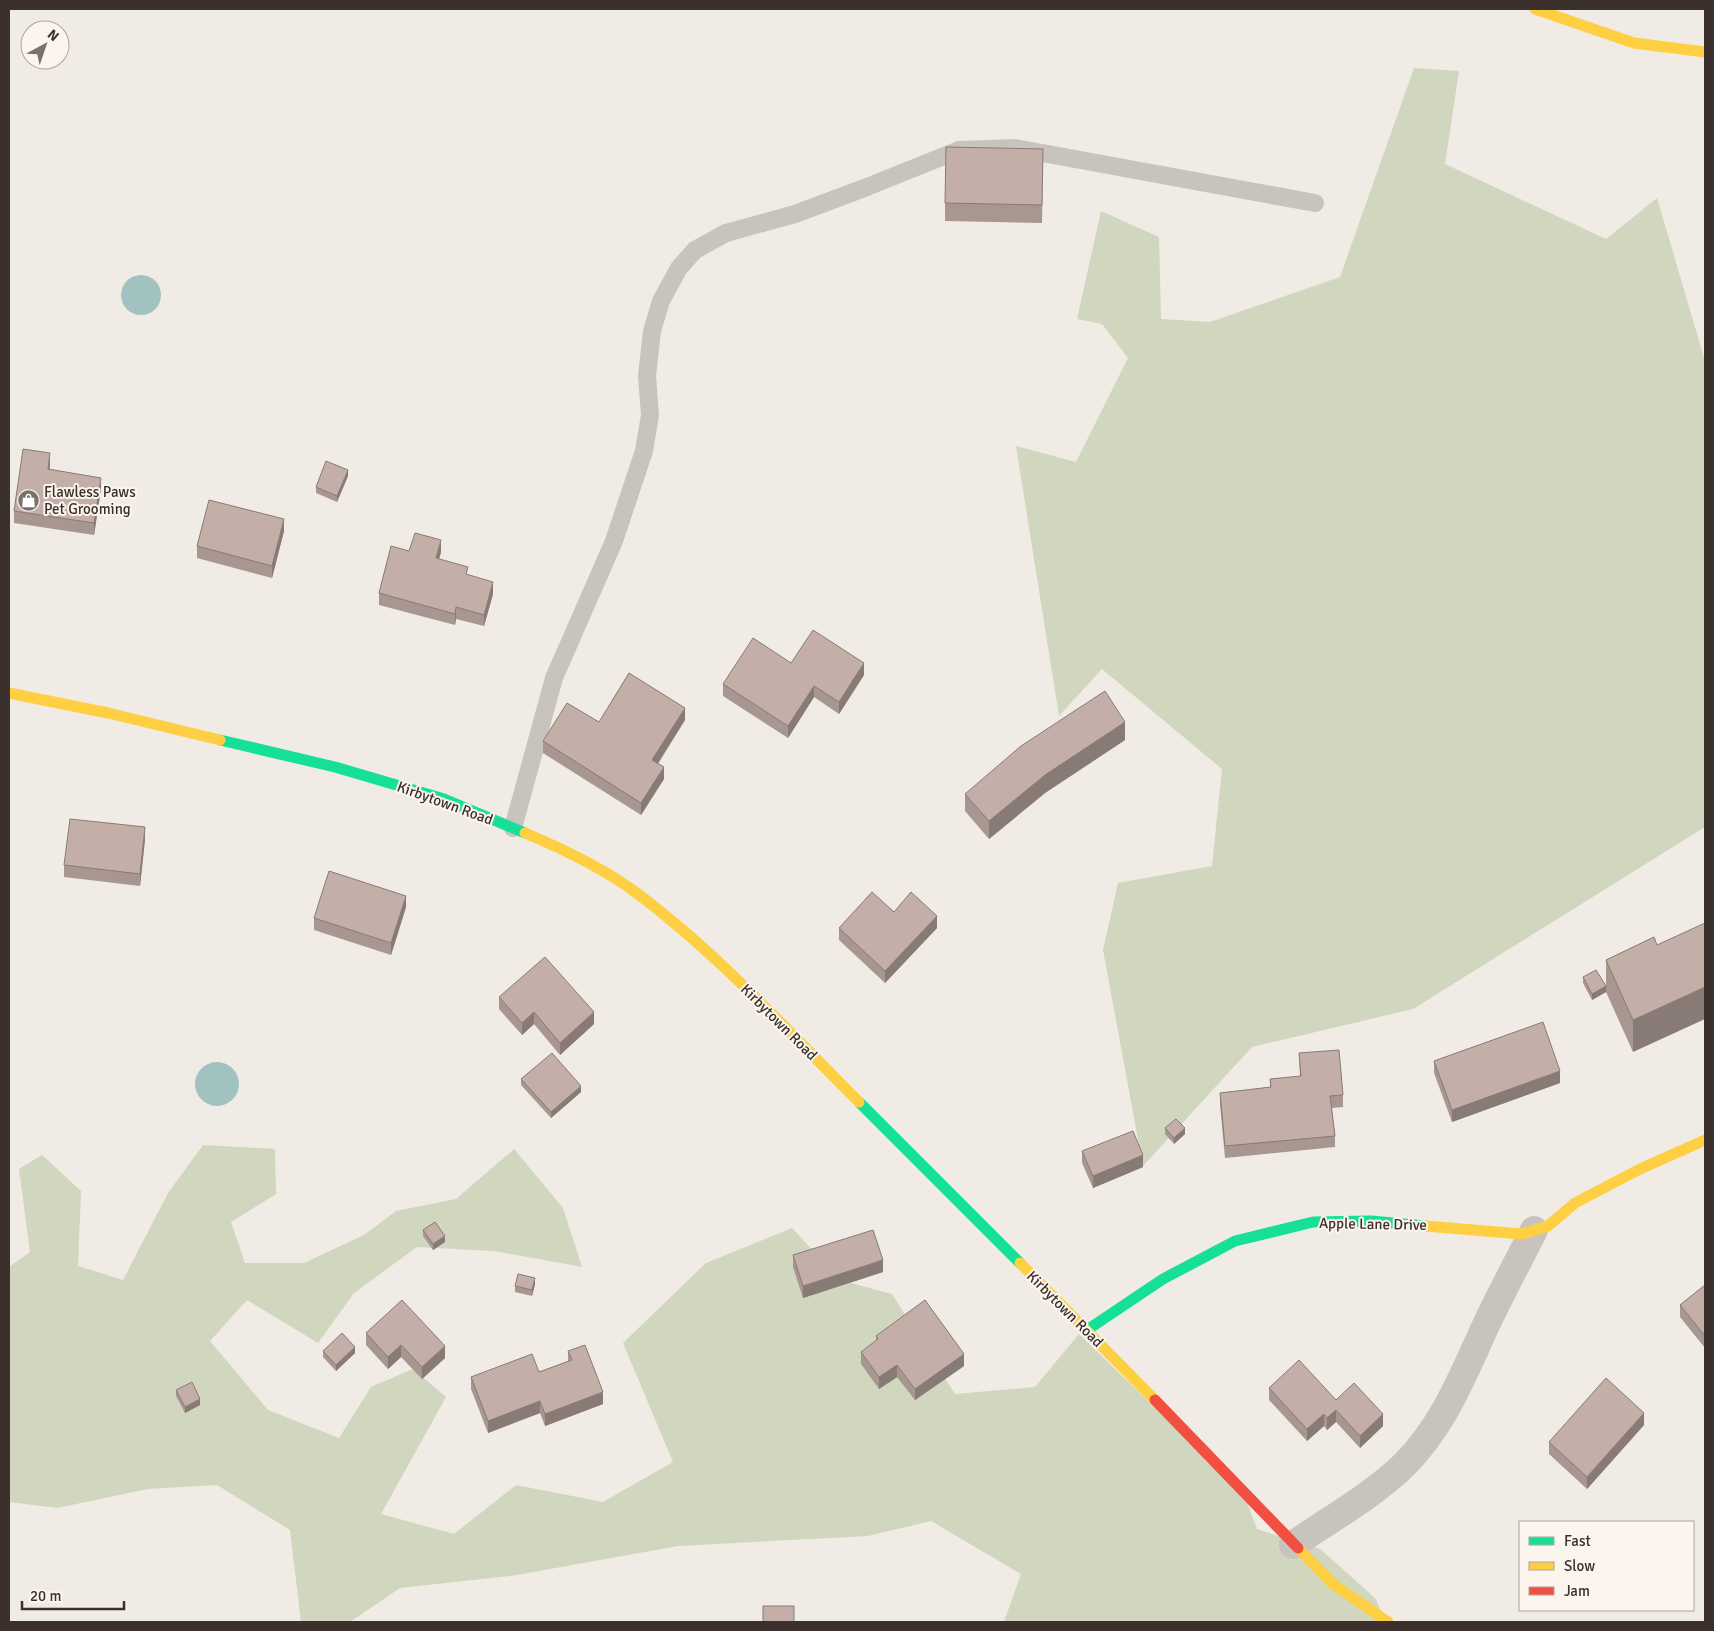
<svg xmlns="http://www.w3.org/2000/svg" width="1714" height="1631" viewBox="0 0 1714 1631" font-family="Signika,sans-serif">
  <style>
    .green { fill: #d1d6bf }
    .water { fill: #a1c2c1 }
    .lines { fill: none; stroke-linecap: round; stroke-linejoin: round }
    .lane { stroke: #c9c3be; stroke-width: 18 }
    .street { stroke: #c9c3be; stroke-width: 28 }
    .fast { stroke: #16e098; stroke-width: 11 }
    .slow { stroke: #ffcf43; stroke-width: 11 }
    .jam { stroke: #f24e42; stroke-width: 11 }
    .wall { fill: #a89690 }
    .shaded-wall { fill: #887a75 }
    .building { fill: #c3afa7; stroke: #887a75 }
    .labels { text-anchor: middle; stroke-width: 4; stroke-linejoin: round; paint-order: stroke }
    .poi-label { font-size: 15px; fill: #3b302b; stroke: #fbf5ee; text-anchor: start }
    .street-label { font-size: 15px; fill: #3b302b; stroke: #fbf5ee }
  </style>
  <rect width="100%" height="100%" fill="#f0ebe5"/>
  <!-- green -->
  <path class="green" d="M1414,68L1459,71L1445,164L1606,239L1657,198L1705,361V827L1413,1009L1252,1047L1143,1166L1103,950L1118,883L1212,866L1222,769L1102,669L1059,716L1016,446L1076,462L1128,358L1102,324L1077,319L1101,211L1159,237L1161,319L1210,322L1340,277Z
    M203,1145L275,1149L276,1194L231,1222L245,1263H304L364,1235L396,1211L456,1199L514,1149L563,1208L582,1267L494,1251L417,1247L354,1293L318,1343L247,1300L210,1341L268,1410L339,1438L371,1387L413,1369L446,1397L381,1514L454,1534L516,1485L603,1502L673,1462L623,1343L706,1263L792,1228L840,1280L892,1294L955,1394L1035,1387L1079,1334L1244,1494L1257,1529L1320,1549L1375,1598L1386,1622H1004L1021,1574L931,1521L868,1536L678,1546L511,1576L400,1588L350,1622H301L290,1530L217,1485L148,1489L57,1508L9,1502V1267L30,1252L19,1169L42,1155L81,1191L78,1266L123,1280L168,1193Z"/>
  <!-- water -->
  <path class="water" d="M121 295a20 20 0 1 1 40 0a20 20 0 1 1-40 0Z
    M195 1084a22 22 0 1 1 44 0a22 22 0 1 1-44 0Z"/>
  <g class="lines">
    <!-- lane -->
    <path class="lane" d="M513,828L554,678L614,541L644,451L650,415L647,376L652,331L661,301L679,268L695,250L726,233L795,214L867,187L959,150L1015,148L1315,203"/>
    <!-- street -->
    <path class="street" d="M1293,1545C1330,1519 1372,1496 1404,1465C1444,1425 1463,1375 1486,1325C1501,1293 1518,1262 1534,1230"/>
    <!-- fast -->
    <path class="fast" d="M220,740L335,767L444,799L525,833
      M859,1102L1020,1263
      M1087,1330L1163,1279L1235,1241L1313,1222L1371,1221L1425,1226"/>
    <!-- slow -->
    <path class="slow" d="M1535,9L1634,43L1705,52
      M9,693L108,713L220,740
      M525,833C563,849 605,869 638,894C719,955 788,1031 859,1102
      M1425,1226L1522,1234L1548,1226L1575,1203L1638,1170L1705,1140
      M1020,1263L1155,1400
      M1298,1548L1333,1584L1388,1622"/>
    <!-- jam -->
    <path class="jam" d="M1155,1400L1298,1548"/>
  </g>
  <!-- wall -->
  <path class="wall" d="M1043,149L1042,223L945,221V203Z
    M50,465V470L101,489L94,535L14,523V511Z
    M348,476L337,502L316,493V487Z
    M284,531L272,578L197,558V546Z
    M409,551L441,552L439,559L468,575L493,594L484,626L456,619L455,625L379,605V593Z
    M791,663L864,675L839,714L814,697L788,738L723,696V684Z
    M685,720L658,764L664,779L641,815L543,753V741L599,722Z
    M1125,740L1045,793L989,839L965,811V794Z
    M145,839L140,886L64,877V865Z
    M406,907L391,955L314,930V918Z
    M894,912L937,928L885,983L839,940V928Z
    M1654,937L1633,1052L1606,992L1592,1000L1583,983V977L1606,986V960Z
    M499,997L594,1024L560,1055L534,1024L522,1035L499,1009Z
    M1299,1053L1343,1095V1107L1332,1108L1335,1136V1147L1225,1158L1220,1104V1093L1270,1087V1079L1300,1077Z
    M1434,1061L1560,1083L1452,1122L1434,1073Z
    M521,1079L581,1092L551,1118L521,1085Z
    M1165,1128L1185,1134L1174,1144L1165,1134Z
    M1082,1151L1143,1167L1093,1188L1082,1163Z
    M423,1230L445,1242L433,1250L423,1236Z
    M793,1255L883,1272L803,1298L793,1267Z
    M535,1284L532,1296L515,1292V1286Z
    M1705,1285V1348L1680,1317V1305Z
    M366,1333L445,1358L422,1379L401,1357L388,1369L366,1345Z
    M876,1336L964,1366L915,1400L897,1377L879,1389L861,1364V1352L876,1341Z
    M323,1351L355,1353L336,1371L323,1357Z
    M568,1351L603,1404L545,1426L540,1413L488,1433L471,1389V1377L539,1372L568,1361Z
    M1269,1388L1336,1400L1383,1426L1360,1448L1336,1422L1327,1430L1324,1426L1307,1441L1269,1400Z
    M176,1390L200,1405L185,1413L176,1396Z
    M1644,1425L1587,1489L1549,1454V1442Z"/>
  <!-- shaded-wall -->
  <path class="shaded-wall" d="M50,453V465L48,481V469Z
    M348,470V476L337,502V496Z
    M101,478V489L94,535V523Z
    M284,519V531L272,578V566Z
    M441,540V552L436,570V558Z
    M493,582V594L484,626V615Z
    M456,607V619L455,625V614Z
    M864,663V675L839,714V702Z
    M814,686V697L788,738V726Z
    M685,708V720L652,772V760Z
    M1125,722V740L1045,793L989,839V821L1045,775Z
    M664,767V779L641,815V803Z
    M145,827V839L140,886V874Z
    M406,896V907L391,955V943Z
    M937,916V928L885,983V971Z
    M1606,986V992L1592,1000V994Z
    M1705,987V1019L1633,1052V1020Z
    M534,1012V1024L522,1035V1023Z
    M594,1012V1024L560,1055V1043Z
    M1560,1071V1083L1452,1122V1110Z
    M581,1086V1092L551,1118V1112Z
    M1185,1128V1134L1174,1144V1138Z
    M1143,1155V1167L1093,1188V1176Z
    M445,1236V1242L433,1250V1244Z
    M883,1260V1272L803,1298V1286Z
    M535,1278V1284L532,1296V1290Z
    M401,1345V1357L388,1369V1357Z
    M445,1346V1358L422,1379V1367Z
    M355,1347V1353L336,1371V1365Z
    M964,1354V1366L915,1400V1389Z
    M897,1365V1377L879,1389V1377Z
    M603,1392V1404L545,1426V1414Z
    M200,1399V1405L185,1413V1407Z
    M540,1401V1413L488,1433V1421Z
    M1336,1410V1422L1327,1430V1418Z
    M1644,1413V1425L1587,1489V1477Z
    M1324,1414V1426L1307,1441V1429Z
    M1383,1414V1426L1360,1448V1436Z"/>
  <!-- building -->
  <path class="building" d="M946,147L1043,149L1042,205L945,203Z
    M23,449L50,453L48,469L101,478L94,523L14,511Z
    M326,461L348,470L337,496L316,487Z
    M209,500L284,519L272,566L197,546Z
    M415,533L441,540L436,558L468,567L466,574L493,582L484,615L456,607L455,614L379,593L391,546L409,551Z
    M813,630L864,663L839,702L814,686L788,726L723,684L753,638L791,663Z
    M629,673L685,708L652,760L664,767L641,803L543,741L567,703L599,722Z
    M1105,691L1125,722L1045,775L989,821L965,794L1021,746Z
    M70,819L145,827L140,874L64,865Z
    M329,871L406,896L391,943L314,918Z
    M872,892L894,912L911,892L937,916L885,971L839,928Z
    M1705,923V987L1633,1020L1606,960L1654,937L1657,945Z
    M545,957L594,1012L560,1043L534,1012L522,1023L499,997Z
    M1596,970L1606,986L1592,994L1583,977Z
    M1543,1022L1560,1071L1452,1110L1434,1061Z
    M1339,1050L1343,1095L1330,1096L1335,1136L1225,1146L1220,1093L1271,1087L1270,1079L1301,1076L1299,1053Z
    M552,1053L581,1086L551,1112L521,1079Z
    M1176,1119L1185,1128L1174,1138L1165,1128Z
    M1133,1131L1143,1155L1093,1176L1082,1151Z
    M435,1222L445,1236L433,1244L423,1230Z
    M873,1230L883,1260L803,1286L793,1255Z
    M518,1274L535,1278L532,1290L515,1286Z
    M1705,1285V1336L1680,1305Z
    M402,1300L445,1346L422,1367L401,1345L388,1357L366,1333Z
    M925,1300L964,1354L915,1389L897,1365L879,1377L861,1352L878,1339L876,1336Z
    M342,1333L355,1347L336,1365L323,1351Z
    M585,1345L603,1392L545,1414L540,1401L488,1421L471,1377L532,1354L539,1372L572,1360L568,1351Z
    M1299,1360L1336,1400L1354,1383L1383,1414L1360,1436L1336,1410L1327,1418L1324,1414L1307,1429L1269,1388Z
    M1606,1378L1644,1413L1587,1477L1549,1442Z
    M192,1382L200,1399L185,1407L176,1390Z
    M763,1606H794V1622H763Z"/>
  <!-- icons -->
  <defs>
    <symbol id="shop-disc" viewBox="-11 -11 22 22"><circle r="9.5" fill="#7a716c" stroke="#fbf5ee"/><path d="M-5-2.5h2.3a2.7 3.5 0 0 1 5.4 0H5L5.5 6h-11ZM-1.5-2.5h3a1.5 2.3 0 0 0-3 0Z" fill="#fff"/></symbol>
  </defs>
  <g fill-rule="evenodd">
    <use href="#shop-disc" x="16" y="488" width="25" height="25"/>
  </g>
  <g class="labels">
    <!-- poi labels -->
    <g class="poi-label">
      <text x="44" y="497">Flawless Paws<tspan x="44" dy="17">Pet Grooming</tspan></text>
    </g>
    <!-- street labels -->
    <g class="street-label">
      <text transform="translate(445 803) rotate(20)" y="5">Kirbytown Road</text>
      <text transform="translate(779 1022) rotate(45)" y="5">Kirbytown Road</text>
      <text transform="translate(1373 1224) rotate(1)" y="5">Apple Lane Drive</text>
      <text transform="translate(1065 1309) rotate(45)" y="5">Kirbytown Road</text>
    </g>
  </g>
  <!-- border -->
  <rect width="1714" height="1631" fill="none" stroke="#3b302b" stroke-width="20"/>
  <!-- legend -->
  <rect x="1519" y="1521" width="175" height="90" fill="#fbf5ee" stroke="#aea6a0"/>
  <rect x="1529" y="1537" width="25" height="8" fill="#16e098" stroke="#aea6a0"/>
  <text x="1564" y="1546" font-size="15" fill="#3b302b">Fast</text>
  <rect x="1529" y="1562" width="25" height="8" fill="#ffcf43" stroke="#aea6a0"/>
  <text x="1564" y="1571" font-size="15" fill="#3b302b">Slow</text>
  <rect x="1529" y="1587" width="25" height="8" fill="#f24e42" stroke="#aea6a0"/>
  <text x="1564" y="1596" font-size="15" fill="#3b302b">Jam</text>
  <!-- north arrow -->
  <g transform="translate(45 45) rotate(40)"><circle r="24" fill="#fbf5ee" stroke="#aea6a0"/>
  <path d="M0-4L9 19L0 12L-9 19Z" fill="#7a716c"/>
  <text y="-8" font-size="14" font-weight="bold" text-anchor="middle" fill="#3b302b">N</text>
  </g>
  <!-- scale -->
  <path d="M22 1601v8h102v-8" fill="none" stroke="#3b302b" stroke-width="2.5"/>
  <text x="30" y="1601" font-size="15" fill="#3b302b" stroke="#fbf5ee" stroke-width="4" paint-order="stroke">20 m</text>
</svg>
